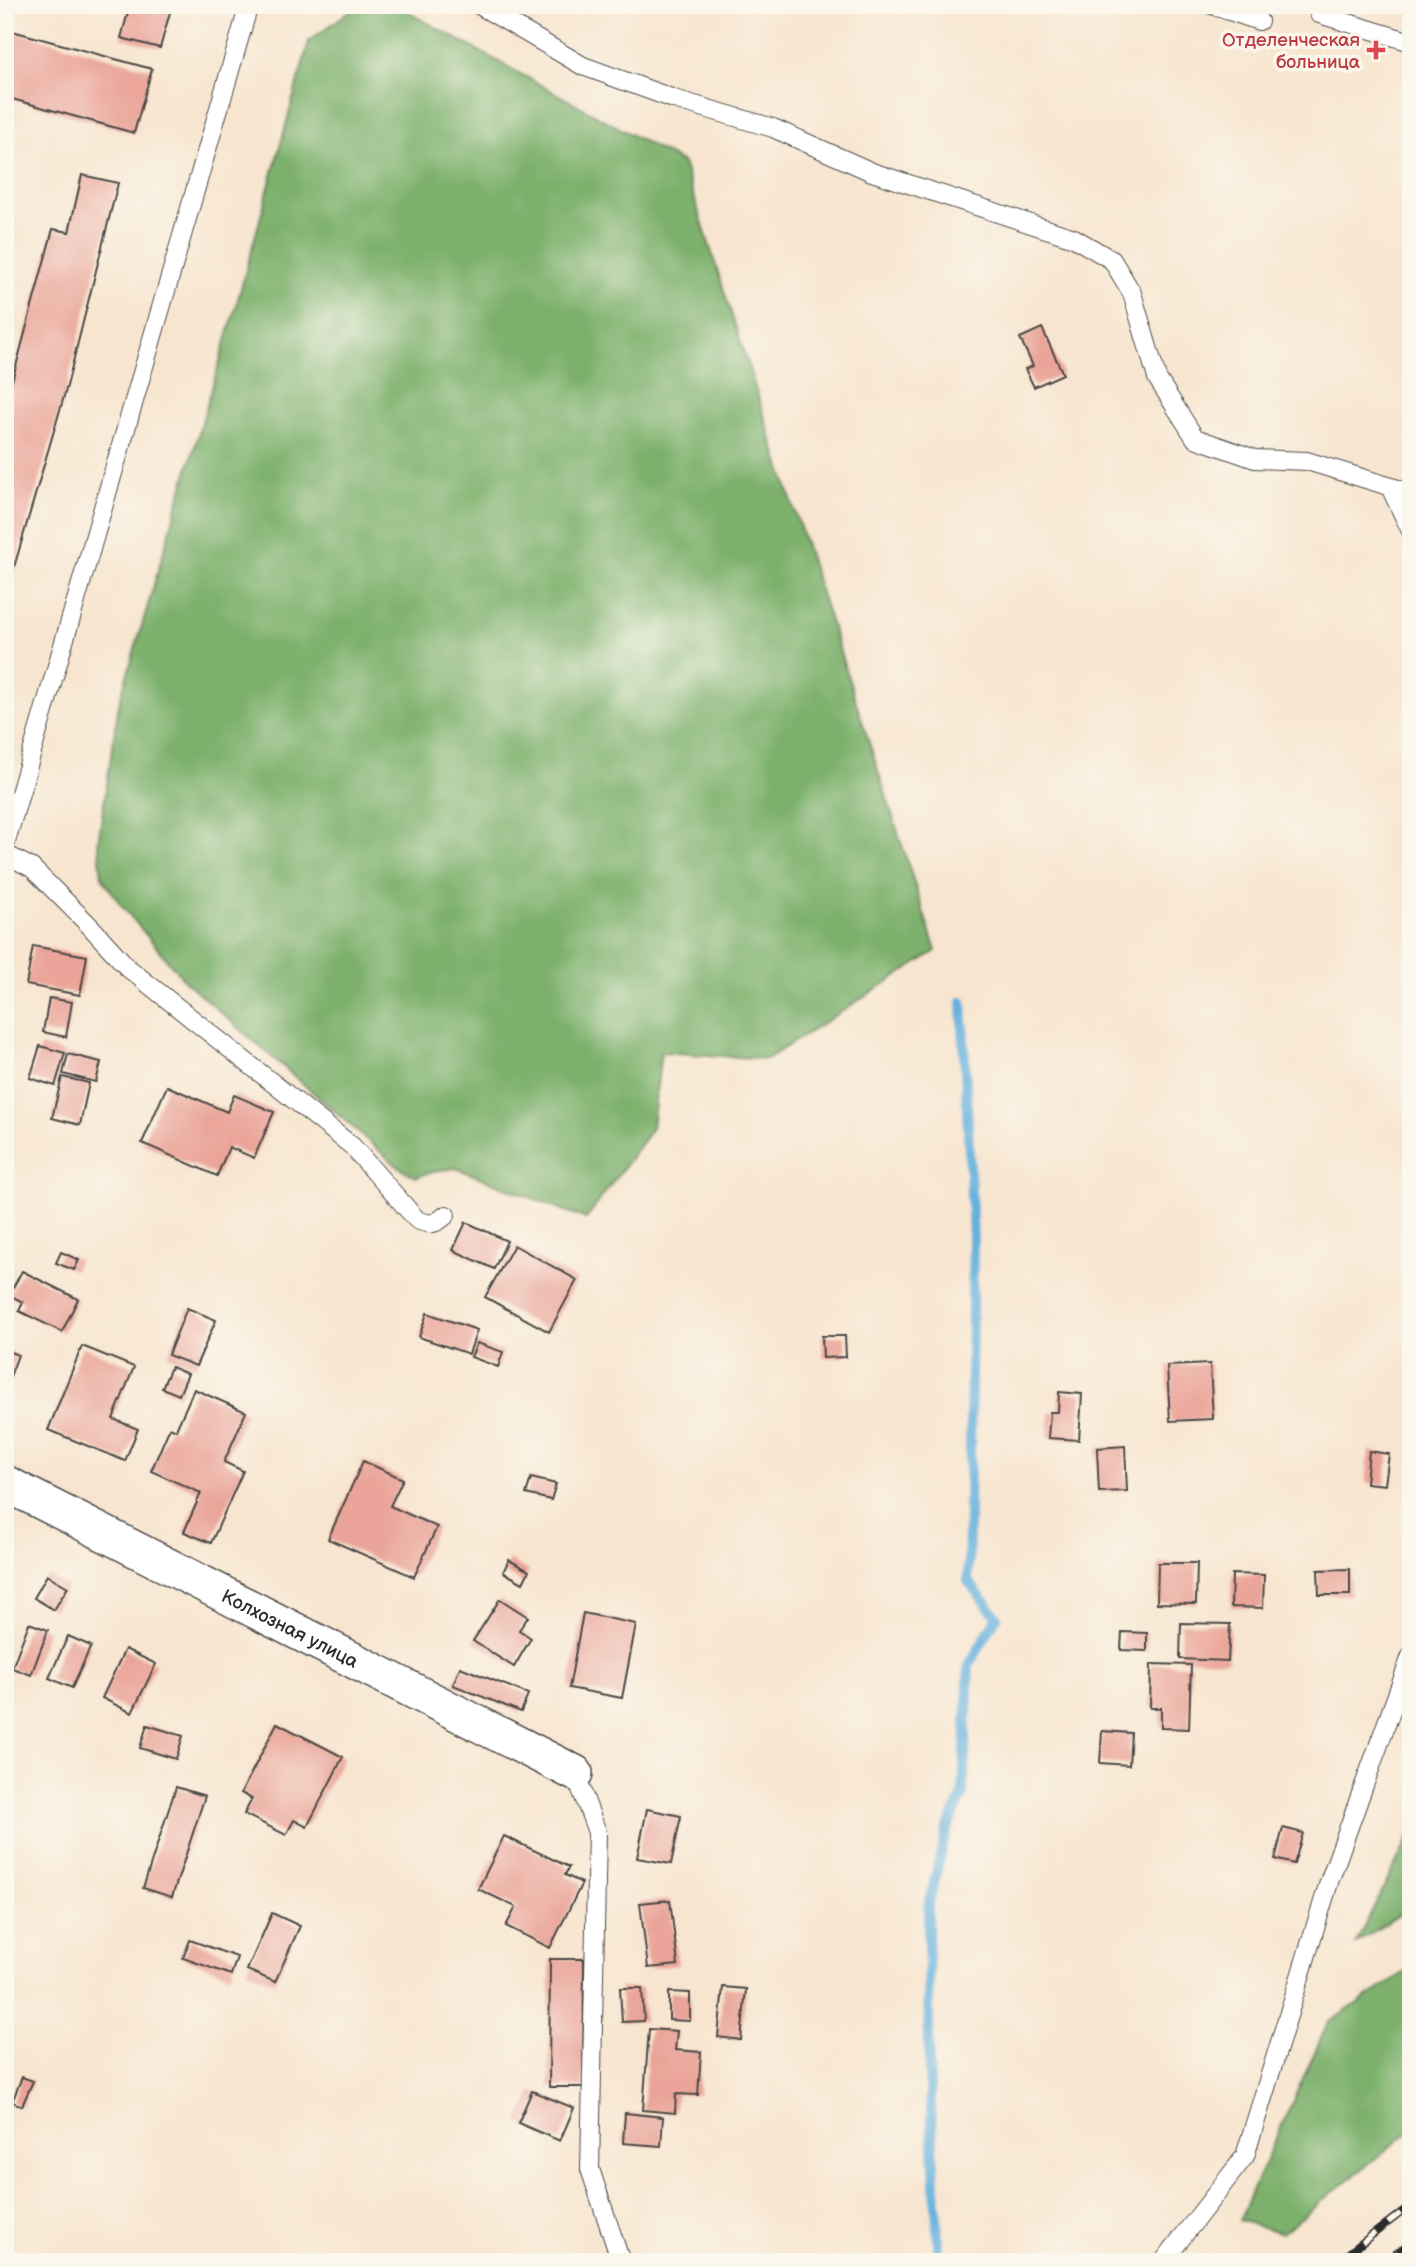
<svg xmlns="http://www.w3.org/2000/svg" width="1416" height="2267" viewBox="0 0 1416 2267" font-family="'Balsamiq Sans',sans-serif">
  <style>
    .forest { fill: #7bb06c; stroke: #536e4c; stroke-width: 2 }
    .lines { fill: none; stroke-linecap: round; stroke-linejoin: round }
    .stream { stroke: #65b1de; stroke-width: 10 }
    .building { fill: #eaa499 }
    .lane-casing { stroke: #4a4744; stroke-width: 20 }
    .street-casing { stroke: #4a4744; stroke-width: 38 }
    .lane { stroke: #fff; stroke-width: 18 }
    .street { stroke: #fff; stroke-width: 35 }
    .rail-casing { stroke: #2b2b2b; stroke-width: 8 }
    .rail { stroke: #fbf7ec; stroke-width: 5; stroke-dasharray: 16; stroke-linecap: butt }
    .health-dot { fill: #e0444e; stroke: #fbf7ec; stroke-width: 2.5 }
    .labels { text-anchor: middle; stroke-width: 7; stroke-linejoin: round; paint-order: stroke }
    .health-label { font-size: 19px; fill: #be3a42; stroke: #fbf7ec; text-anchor: end }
    .street-label { font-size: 19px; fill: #2b2b2b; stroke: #fbf7ec }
  </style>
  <rect width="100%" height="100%" fill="#fbf7ec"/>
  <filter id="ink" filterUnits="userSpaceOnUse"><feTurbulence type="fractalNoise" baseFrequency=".0143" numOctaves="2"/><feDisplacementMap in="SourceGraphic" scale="14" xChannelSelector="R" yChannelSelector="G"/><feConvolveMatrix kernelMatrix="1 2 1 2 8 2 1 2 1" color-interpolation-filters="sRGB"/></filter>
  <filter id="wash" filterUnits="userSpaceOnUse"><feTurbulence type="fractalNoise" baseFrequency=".00686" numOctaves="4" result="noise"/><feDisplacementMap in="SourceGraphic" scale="28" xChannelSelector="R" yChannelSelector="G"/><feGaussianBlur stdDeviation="1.57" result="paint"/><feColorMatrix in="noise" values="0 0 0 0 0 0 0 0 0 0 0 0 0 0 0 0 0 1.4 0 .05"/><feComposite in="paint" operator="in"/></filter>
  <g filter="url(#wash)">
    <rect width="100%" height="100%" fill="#f7e5cf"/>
    <!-- forest -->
    <path class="forest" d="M358,5H395L683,163L936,951L767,1059L661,1052L652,1128L586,1219L456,1168L435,1171L416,1177L397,1166L185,981L121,905L102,877L98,843L119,703L235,310L309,41Z
      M1411,1834V1907L1356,1943Z
      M1411,1968V2130L1282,2233L1239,2220L1328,2023Z"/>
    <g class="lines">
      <!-- stream -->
      <path class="stream" d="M939,2262L929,2068L928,1907L947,1829L963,1795L969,1665L997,1617L968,1581L973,1238L962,1001"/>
    </g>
    <g id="blocks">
      <!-- building -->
      <path class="building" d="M130,5H172L160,48L121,38Z
        M5,29L152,69L134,133L5,97Z
        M82,175L118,183L67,386L5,598V407L53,229L69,232Z
        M1042,328L1063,374L1034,387L1025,369L1033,366L1020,338Z
        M33,946L87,956L80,995L26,985Z
        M49,998L72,1002L66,1037L43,1032Z
        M40,1046L65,1053L55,1086L30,1078Z
        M68,1054L101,1062L96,1082L63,1074Z
        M62,1077L89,1083L80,1125L52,1118Z
        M167,1086L227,1112L234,1095L274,1112L254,1158L229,1147L217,1176L142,1143Z
        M466,1222L507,1241L494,1269L453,1250Z
        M514,1245L577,1280L549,1332L485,1297Z
        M61,1252L79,1260L74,1270L56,1263Z
        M22,1271L78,1299L62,1332L19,1311L23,1302L9,1295Z
        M187,1308L216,1320L196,1366L168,1355Z
        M427,1313L477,1330L469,1354L419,1337Z
        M822,1336H845L846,1357L823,1358Z
        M477,1343L503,1352L498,1367L471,1357Z
        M82,1346L134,1367L113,1419L138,1429L125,1461L48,1430Z
        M5,1350L18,1355L6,1387H5Z
        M1210,1364L1213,1419L1170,1421L1167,1366Z
        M171,1367L188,1374L179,1395L162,1388Z
        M194,1389L246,1412L224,1462L243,1471L211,1543L184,1532L201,1493L151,1471L170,1427L176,1430Z
        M1059,1392L1082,1394L1079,1440L1048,1438L1050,1412H1058Z
        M1125,1446L1127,1491L1099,1492L1097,1448Z
        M1369,1451L1389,1454L1385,1485L1366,1483Z
        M363,1461L403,1479L390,1506L437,1527L414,1577L328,1539Z
        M531,1478L556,1484L551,1500L526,1494Z
        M509,1560L529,1571L523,1583L503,1572Z
        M1158,1563H1197L1196,1604L1157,1603Z
        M1350,1569V1595H1319L1318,1570Z
        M1232,1574L1264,1575L1263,1608L1231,1607Z
        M47,1575L68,1587L54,1610L34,1598Z
        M500,1599L528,1617L519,1630L531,1638L514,1667L473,1641Z
        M583,1613L636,1624L622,1698L569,1688Z
        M29,1623L48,1630L31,1675L12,1668Z
        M1181,1623L1230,1624L1228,1661L1180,1659Z
        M1122,1632L1147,1633V1651L1121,1650Z
        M68,1636L91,1646L72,1688L49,1678Z
        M125,1649L156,1664L132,1713L102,1698Z
        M1151,1664L1191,1665L1189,1729L1161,1728V1708H1150Z
        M460,1667L528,1694L521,1712L453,1685Z
        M277,1723L343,1757L307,1827L294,1820L286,1835L244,1814L252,1799L241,1793Z
        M147,1725L183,1736L176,1759L140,1748Z
        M1102,1731L1131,1733L1129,1765L1100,1763Z
        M176,1787L205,1796L172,1897L143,1888Z
        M647,1809L681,1816L671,1864L637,1858Z
        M1283,1828L1303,1833L1294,1864L1275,1859Z
        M504,1836L569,1867L565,1875L582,1883L550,1948L506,1926L516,1907L478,1889Z
        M670,1900L678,1965L648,1968L640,1903Z
        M272,1913L300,1926L275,1982L247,1970Z
        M190,1940L237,1957L231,1975L183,1958Z
        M550,1959H584L583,2087H549Z
        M723,1987L746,1989L741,2040L718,2037Z
        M620,1988H642L644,2021L622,2022Z
        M669,1992L690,1993V2021L669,2020Z
        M649,2029L677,2031L675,2050L701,2052L698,2095L676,2094L675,2113L643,2110Z
        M22,2077L33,2081L22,2106L12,2102Z
        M532,2091L574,2108L560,2141L518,2123Z
        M625,2113L663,2117L661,2146L623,2143Z"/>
    </g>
  </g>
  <g filter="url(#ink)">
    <use href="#blocks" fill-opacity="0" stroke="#4a4744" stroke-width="2"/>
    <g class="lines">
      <defs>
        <path id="lane" d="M479,5L583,66L674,99L773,128L872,172L1074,238L1112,260L1132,293L1157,378L1195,438L1255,459L1307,461L1411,493
          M1212,5L1259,21
          M1318,5L1319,14L1411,42
          M1390,487L1411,531
          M5,845L249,5
          M5,854L32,868L90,926L128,968L352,1146L417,1220C430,1225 435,1225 446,1215
          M575,1773L597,1832L590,2169L621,2262
          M1163,2262L1245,2156L1330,1879L1411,1656"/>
        <g id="street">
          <path id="s1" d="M5,1483L575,1773"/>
        </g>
      </defs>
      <!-- lane casing -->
      <use href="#lane" class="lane-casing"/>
      <!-- street casing -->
      <use href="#street" class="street-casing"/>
      <!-- lane -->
      <use href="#lane" class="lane"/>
      <!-- street -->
      <use href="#street" class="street"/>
      <defs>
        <path id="rail" d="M1337,2262L1411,2205
          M1385,2262L1411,2242"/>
      </defs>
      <!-- rail casing -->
      <use href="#rail" class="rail-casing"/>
      <!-- rail -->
      <use href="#rail" class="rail"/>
    </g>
  </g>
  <!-- markers -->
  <path class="health-dot" d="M1372.5 39.5h7v7h7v7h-7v7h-7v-7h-7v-7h7z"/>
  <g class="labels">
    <!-- health labels -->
    <g class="health-label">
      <text x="1360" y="46">Отделенческая<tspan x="1360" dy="22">больница</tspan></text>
    </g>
    <!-- street labels -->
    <g class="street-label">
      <text dy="7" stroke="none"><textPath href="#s1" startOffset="320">Колхозная улица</textPath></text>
    </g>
  </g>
  <!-- margin -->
  <rect width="1416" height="2267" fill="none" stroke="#fbf7ec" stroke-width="28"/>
</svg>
